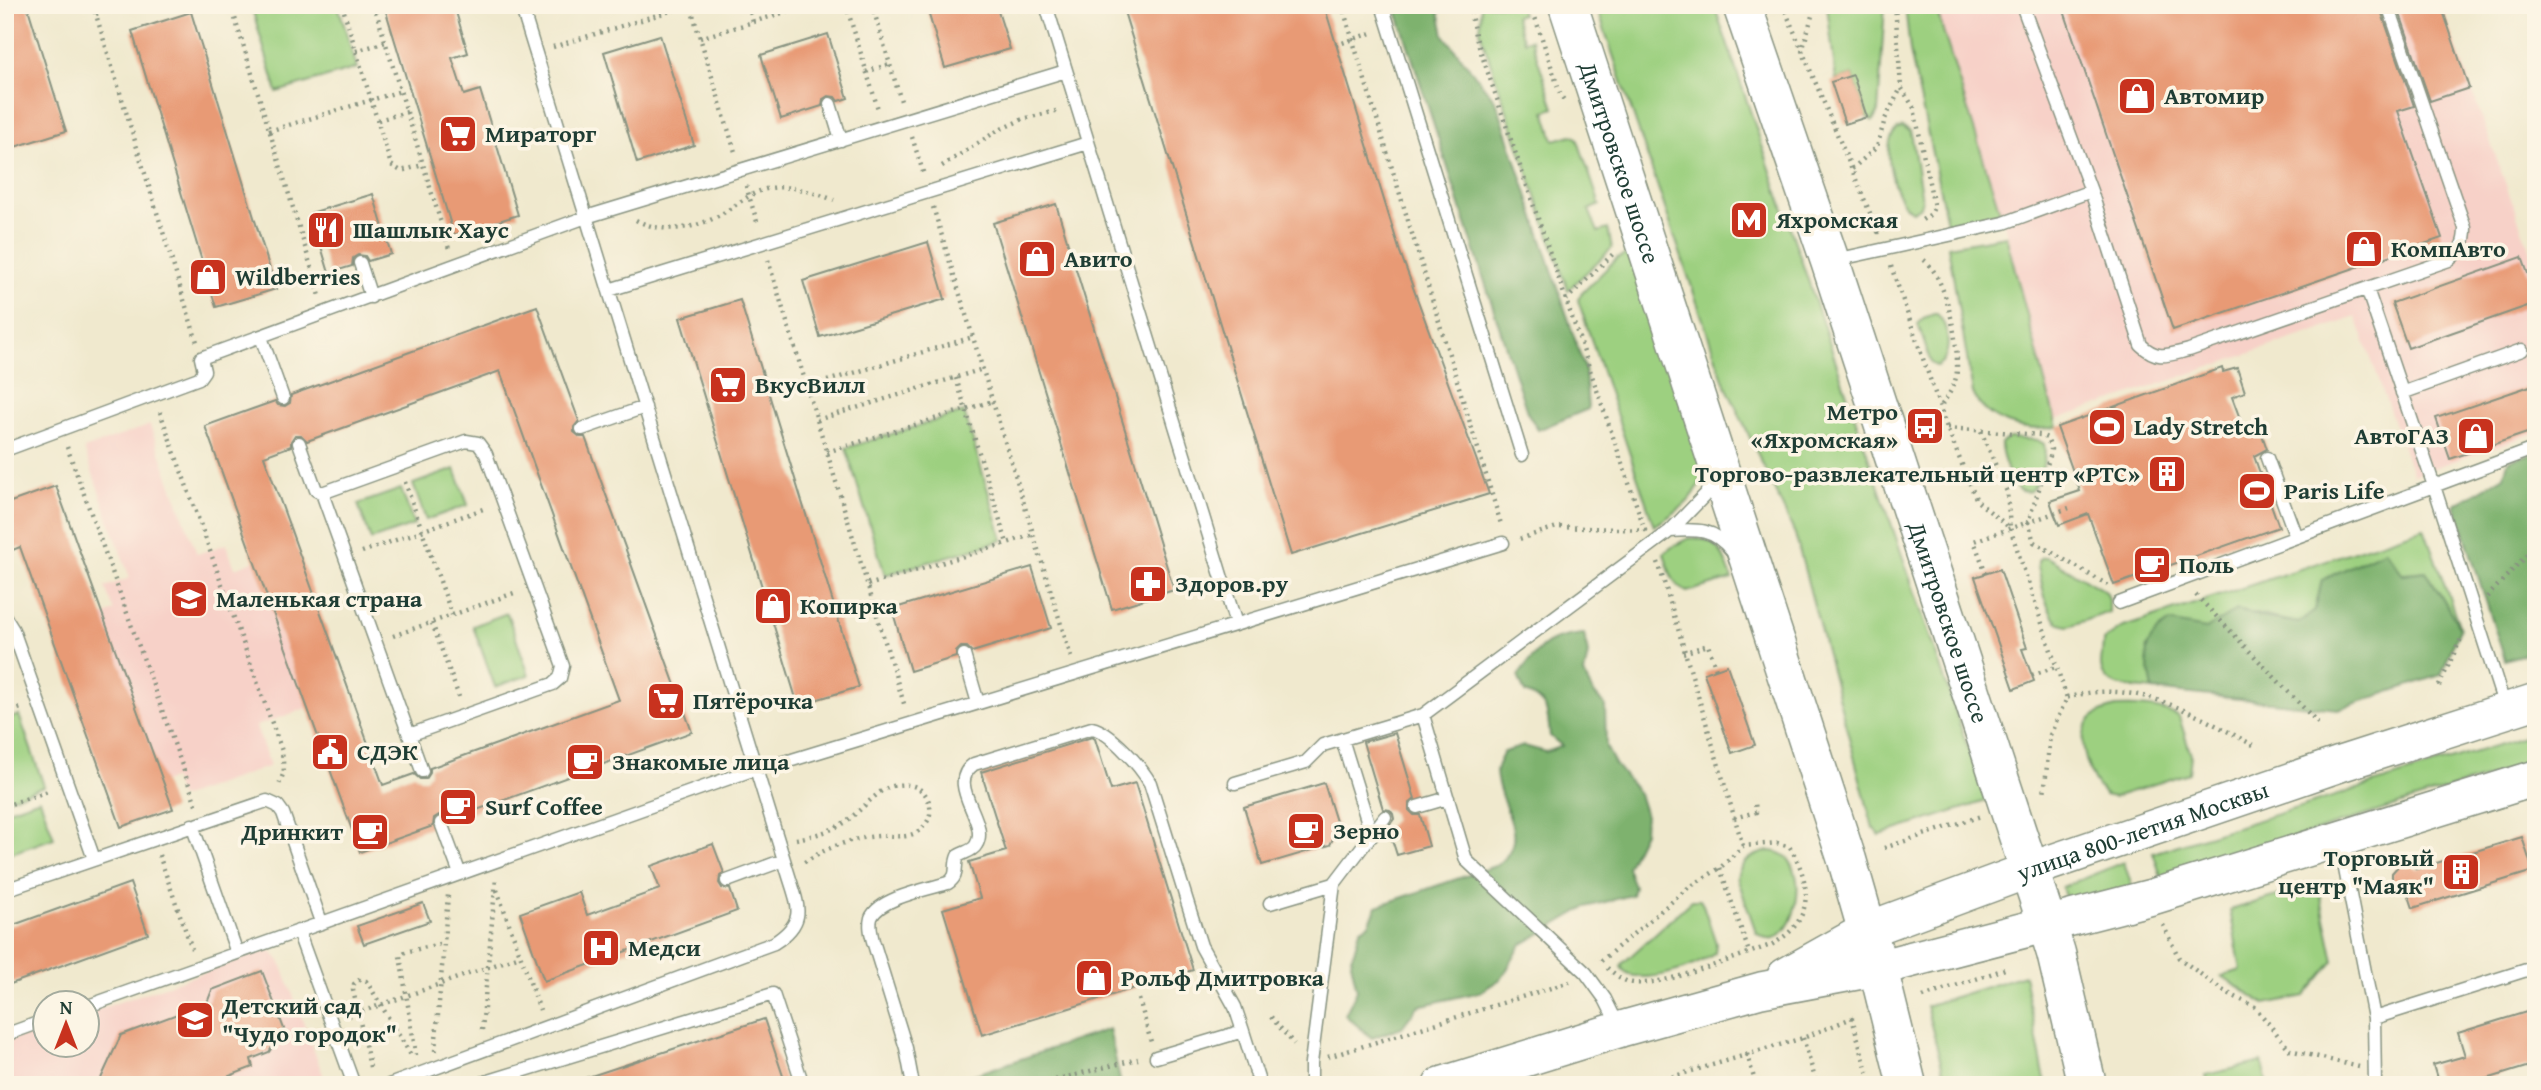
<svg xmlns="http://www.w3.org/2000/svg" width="2541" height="1090" viewBox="0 0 2541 1090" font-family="'Gentium Book Plus',serif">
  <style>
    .built { fill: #f7d1c8 }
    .green { fill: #9dd080; stroke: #5e865a; stroke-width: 2 }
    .forest { fill: #7eb26e; stroke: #4e7851; stroke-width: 2 }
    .building { fill: #e89a75; fill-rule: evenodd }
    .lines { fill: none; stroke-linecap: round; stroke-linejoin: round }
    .lane-casing { stroke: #889381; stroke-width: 15 }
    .secondary-casing { stroke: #889381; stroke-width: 38 }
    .primary-casing { stroke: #889381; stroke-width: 41 }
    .path { stroke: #889381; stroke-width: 4.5; stroke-dasharray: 2 5; stroke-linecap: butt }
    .lane { stroke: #fff; stroke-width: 12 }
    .secondary { stroke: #fff; stroke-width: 35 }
    .primary { stroke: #fff; stroke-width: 38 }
    .labels { text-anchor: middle; stroke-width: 7; stroke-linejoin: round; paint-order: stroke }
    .poi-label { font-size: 24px; font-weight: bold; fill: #1f3d34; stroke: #fcf5e5; text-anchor: start }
    .street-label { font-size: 24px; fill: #1f3d34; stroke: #fcf5e5 }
  </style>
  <rect width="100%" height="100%" fill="#fcf5e5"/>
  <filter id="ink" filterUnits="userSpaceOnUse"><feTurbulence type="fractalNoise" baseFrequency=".0143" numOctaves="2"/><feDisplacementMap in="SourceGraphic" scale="14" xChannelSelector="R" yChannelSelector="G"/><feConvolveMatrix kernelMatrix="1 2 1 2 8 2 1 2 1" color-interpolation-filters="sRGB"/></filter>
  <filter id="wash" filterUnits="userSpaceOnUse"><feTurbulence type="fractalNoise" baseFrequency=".00686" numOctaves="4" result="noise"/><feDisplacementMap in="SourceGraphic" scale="28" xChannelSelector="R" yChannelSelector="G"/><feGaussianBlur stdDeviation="1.57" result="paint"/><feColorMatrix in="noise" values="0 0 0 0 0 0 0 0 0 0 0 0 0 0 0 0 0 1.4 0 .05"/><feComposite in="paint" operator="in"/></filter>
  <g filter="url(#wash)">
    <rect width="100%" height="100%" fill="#f0e9ce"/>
    <!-- built -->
    <path class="built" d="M1935,5H2441L2536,268V433L2413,475L2356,317L2055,420L2004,223Z
      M150,425L197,554L226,544L235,568L254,561L307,708L256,726L270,766L180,798L173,779L163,782L103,616L114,611L105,587L130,578L84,449Z
      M265,951L273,953L280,961L327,1085H5V1042L45,1028L46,1044H88V1013Z"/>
    <!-- green -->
    <path class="green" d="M251,5H338L357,68L277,92Z
      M1481,5H1519L1522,14L1515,16L1524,41L1531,39L1554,108L1545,111L1554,140L1572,135L1577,138L1600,205L1589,210L1598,232L1608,229L1612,248L1568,290L1485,47L1480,31Z
      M1596,5H1714L1986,801L1880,835L1873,828L1795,534L1724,382Z
      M1827,5H1885L1878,112L1873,121L1867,117L1853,75L1836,80Z
      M1905,5H1935L2000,212L1947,223L1910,51Z
      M1902,127L1910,131L1912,138L1922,200L1920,206L1912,211C1893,202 1876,134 1902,127Z
      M2006,236L2057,427C2026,433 1986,423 1973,393L1948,246Z
      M1635,250L1706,464C1699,498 1683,508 1654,526L1578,300L1581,294L1617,258Z
      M1934,314H1937C1949,324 1954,359 1936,366L1931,363L1918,324L1923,318Z
      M964,412L1003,540L885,575L846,448Z
      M2009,438L2037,440L2044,444C2047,458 2040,482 2030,491C2026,492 2023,492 2019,490C2011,485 2000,452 2001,443Z
      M455,469L468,505L426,520L413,484Z
      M401,489L414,525L371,540L358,504Z
      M2424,528L2460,628L2426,571L2322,580L2315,611L2299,623L2237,610L2206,630L2146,647L2153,690C2134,687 2102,690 2101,665C2101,657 2103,649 2103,641L2121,628Z
      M1689,538C1720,538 1723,554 1732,579L1687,592C1671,584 1669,569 1664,553L1675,545Z
      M2042,557H2047L2106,592L2109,599V612L2069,626C2046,625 2043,585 2038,567V560Z
      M507,613L529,675L495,687L473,626Z
      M2116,707C2135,706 2162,707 2179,717L2191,755L2189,773L2114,797L2105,795C2090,780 2076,743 2088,723C2094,713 2106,710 2116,707Z
      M19,715L44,786L5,800V720Z
      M2536,733V757L2491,776L2162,879L2153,853Z
      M40,799L54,838L6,855L5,811Z
      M1769,851C1820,851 1794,966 1756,932L1737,877C1742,860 1753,855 1769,851Z
      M2124,862L2133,890L2069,906L2062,887Z
      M2318,884L2334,961L2305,996L2265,1004L2222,976L2241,970L2230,910Z
      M1692,900H1700L1703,905L1716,943L1715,953C1698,967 1635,990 1621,967L1623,963Z
      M2024,975L2046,1085H1947L1926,1006Z
      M2262,1062L2267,1085H2208L2206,1075Z"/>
    <!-- forest -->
    <path class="forest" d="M1395,5H1438L1444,35L1497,103L1585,370L1588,409L1538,430L1527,412Z
      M2536,452V650L2505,660L2455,505L2504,476L2508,461Z
      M2385,550L2403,574L2426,571L2460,628L2441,675L2338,709L2153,690C2147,654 2137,646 2169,622L2206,629L2237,610L2261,617L2299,623L2315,611L2322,580Z
      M1584,634L1588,654L1584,674L1592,691L1605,706L1606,747L1615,764L1639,794L1645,813L1644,832L1627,867L1634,887L1632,895L1586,907L1521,945L1502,978L1480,992L1418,1006L1402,1027L1372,1038L1345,1015L1357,990L1351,962L1360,930L1369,924L1377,906L1498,865C1533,835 1498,808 1496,772C1496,766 1501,758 1504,752L1524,746L1546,752L1562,746L1550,736C1547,711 1550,703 1525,693L1518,676C1542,645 1544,638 1584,634Z
      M1109,1029L1121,1085H944Z"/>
    <g id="blocks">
      <!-- building -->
      <path class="building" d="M5,5H27L66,131L5,150Z
        M384,5H454L468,53L452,58L464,95L480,90L518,215L454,235Z
        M926,5H996L1010,49L945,68Z
        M1122,5H1324L1400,252L1489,494L1291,555Z
        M2062,5H2379L2414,106L2398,111L2442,238L2173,330Z
        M2397,5H2441L2469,88L2430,101Z
        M191,12L276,289L216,307L132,31Z
        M828,34L848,98L838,101L835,97L828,96L823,99L822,106L781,119L761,55Z
        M660,35L694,145L637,163L604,52Z
        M1853,75L1867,117L1845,124L1831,82Z
        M373,194L391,254L368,261L365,256L358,255L353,258L352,266L329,273L311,213Z
        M1056,204L1174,590L1112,609L993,223Z
        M928,242L945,299L820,337L803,281Z
        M2522,257L2536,296V303L2408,348L2392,303Z
        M740,300L859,687L798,705L680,318Z
        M537,306L579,421L574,427V432L580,437H585L692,732L449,820L446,816L439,815L434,818L433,826L360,852L205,426L275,401L278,405L285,406L290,403L291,395ZM500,371L619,700L430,768V773L426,779H420L414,774L383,785L264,456L291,446V441L295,435H301L307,441Z
        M2222,368L2223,372L2237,368L2245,392L2232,397L2246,435L2260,429L2267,449L2254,456L2279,527L2114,585L2088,514L2059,525L2054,513L2050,501L2080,491L2057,427Z
        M2536,384V430L2450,459L2436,418Z
        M56,486L173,809L121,827L20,547L5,553V504Z
        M1032,567L1051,628L972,652L967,647H961L956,652V657L910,671L892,609Z
        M2000,569L2027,648L2022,649L2034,681L2014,689L1975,577Z
        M1727,665L1755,745L1732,753L1704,673Z
        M1395,733L1415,799L1409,804V810L1414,815H1420L1429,846L1397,855L1388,827L1394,819L1393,814L1390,810L1383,809L1363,742Z
        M1092,737L1095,739L1111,790L1135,783L1193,970L982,1035L943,909L980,898L969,862L1006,851L981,772Z
        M1324,783L1338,828L1330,845L1262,865L1244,807Z
        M2522,837L2533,871L2413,908L2408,893L2395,885L2392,879V873L2399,865L2409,864L2417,869Z
        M713,844L724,873L720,876L719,883L722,888L730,889L737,911L544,981L520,913L579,892L587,915L660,889L651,866Z
        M130,883L148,934L5,986V928Z
        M423,903L430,921L364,944L357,926Z
        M262,971L284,1029L269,1052L251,1059L253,1067L206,1085H98L121,1035L207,1003L212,990Z
        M2536,1009V1064L2467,1085H2439L2433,1065L2465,1056L2458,1033Z
        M764,1019L786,1085H576V1081Z"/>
    </g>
  </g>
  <g filter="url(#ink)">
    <use href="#blocks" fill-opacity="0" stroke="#889381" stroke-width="2"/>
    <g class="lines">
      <defs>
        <path id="lane" d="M1046,5L1236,624
          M1382,5L1522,455
          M2022,5L2091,191L2141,345C2158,361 2168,355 2189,350L2449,260C2461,250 2465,244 2465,228L2388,5
          M830,104L841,140
          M1835,260L2004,223L2091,191
          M360,263L371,297
          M609,290L1088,143
          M261,337L283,398
          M2402,393L2522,350
          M582,429L645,407
          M299,443L316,490L322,493L422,771
          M5,450L199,378L204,371L201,358L586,217L1066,71
          M2267,458L2296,537
          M322,493L466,441L478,443L486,454L563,666L560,678L553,684L409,735
          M1670,531C1697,529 1714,528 1732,551
          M2119,603L2434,486L2367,289
          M5,617L13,630L94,859
          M964,655L978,703
          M2506,710L2434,486L2536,448
          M1423,715L1466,860L1586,973L1605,999L1620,1029
          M1342,739L1372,836
          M1235,783L1306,762L1323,745L1423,715L1670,531L1706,494L1712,477
          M1417,807L1448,798
          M441,823L460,874
          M192,825L237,953
          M2336,840L2344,864L2374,1018L2375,1085
          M727,881L784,860
          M5,890L267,801L278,806L283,813L321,922
          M1270,903L1334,884
          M298,931L354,1085
          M88,1006L755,769L792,760L1503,543
          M2374,1018L2536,967
          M5,1035L46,1020
          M1156,1057L1243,1031L1260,1085
          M389,1085L774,943C808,921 798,906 788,873L521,5
          M476,1085L773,994L803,1085
          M913,1085L906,1048L873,941C871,933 869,926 871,918C879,898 928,889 948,883C960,875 953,867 958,856C964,852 973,851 976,845C991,822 944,785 974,764L1092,728C1111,732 1141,767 1150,783L1201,946L1235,1007L1243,1031
          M1311,1085V1063L1334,884L1385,817"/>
        <g id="secondary">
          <path id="s1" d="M1785,976L1867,930L2029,870L2343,763L2536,701"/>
          <path d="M1441,1085L1621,1029L1761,990L1878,968L2152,897L2536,778"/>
        </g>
        <g id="primary">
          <path id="s2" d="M1568,5L1847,860L1878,968L1907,1085"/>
          <path id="s3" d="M1742,5L1830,261L2047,924L2056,953L2087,1085"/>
        </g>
      </defs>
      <!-- lane casing -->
      <use href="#lane" class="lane-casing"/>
      <!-- secondary casing -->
      <use href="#secondary" class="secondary-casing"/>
      <!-- primary casing -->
      <use href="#primary" class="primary-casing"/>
      <!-- path -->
      <path class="path" d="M93,5L197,342
        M231,5L320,296
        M342,5L391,165L401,171L423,165
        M374,5L449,249
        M846,5L878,109
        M872,5L901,101
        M1342,5L1501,524
        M1469,5L1475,35L1645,530L1557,527L1519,539
        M1531,5L1561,96L1564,100
        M1783,5L1878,232L1880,231
        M1895,5L1901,87L1914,108L1934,207L1931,214L1922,220
        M96,14L123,5
        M753,22L808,5
        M700,38L753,22L748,5
        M1336,45L1372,33
        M553,47L690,5L736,155
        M356,51L386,42
        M1802,52L1815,5
        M866,72L890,64
        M378,120L407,112
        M269,131L401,91
        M912,137L924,175
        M942,166L997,131L1023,119L1060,110
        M1852,169L1877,147L1885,119L1901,88
        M746,186L758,225
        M933,207L1071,657
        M636,220C666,236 701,228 728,210C742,201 753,191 771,188C793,185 813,192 834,200
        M768,260L905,707
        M1924,260C1946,277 1958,339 1957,368C1957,383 1949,395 1940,407
        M1891,266L1947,428L1977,501L2010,528L2067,698L2050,735L2044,795
        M1566,300L1616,251
        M956,378L1007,543L1034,534
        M807,387L973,337
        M160,412L282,751L284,772L278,787
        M817,420L983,369
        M1947,428L2040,435L2047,438L2051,449L2050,456L2028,522L2034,542L2111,587
        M1981,431L2007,492L2010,527
        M67,447L197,807
        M827,452L993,401
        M405,482L452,615
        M362,552L486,508
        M1658,562L1743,846
        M1986,573L1974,541L2069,508
        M868,585L1007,543
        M2196,595L2320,725
        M2487,597L2536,545
        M432,623L459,697
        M393,636L517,592
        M1683,653L1708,645L1716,669
        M2032,675L2056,667
        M2439,686L2462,636
        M2067,698C2134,676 2198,716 2255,746
        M5,713L21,708
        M5,806L51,790
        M1734,818L1756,812L1755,803
        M796,839C812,836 828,832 842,824C856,815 866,803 879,793C894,781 922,780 929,802C931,808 931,816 927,822C923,829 917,833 910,835C901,838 889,835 878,836C852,838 825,848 803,863
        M1884,848L1981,816
        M159,855L192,949
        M1720,868L1749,952
        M497,890L540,1010
        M2163,925L2179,958L2222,990L2255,1007L2290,1050L2359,1067
        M1601,961L1688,888L1720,868L1743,846L1777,843L1790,847C1813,886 1814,922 1771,945C1738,956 1666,986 1634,983C1623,982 1614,973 1606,967
        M1923,997L2005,969
        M1139,999L1151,1042
        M349,1016L520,956
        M1271,1017L1294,1044
        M482,1030L496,878
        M1803,1038L1817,1085
        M435,1051L448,895
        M1747,1054L1756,1085
        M416,1055L400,956L405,952L444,943
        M1328,1057L1570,982
        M370,1067L353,990L354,984L359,980L366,981L369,985L412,1057
        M1035,1085L1138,1059
        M1645,1085L1803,1038L1852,1018L1871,1085"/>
      <!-- lane -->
      <use href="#lane" class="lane"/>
      <!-- secondary -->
      <use href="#secondary" class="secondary"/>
      <!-- primary -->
      <use href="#primary" class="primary"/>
    </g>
  </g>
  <!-- icons -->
  <defs>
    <symbol id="shop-square" viewBox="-11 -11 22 22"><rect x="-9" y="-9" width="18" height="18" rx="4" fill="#c8321e" stroke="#fcf5e5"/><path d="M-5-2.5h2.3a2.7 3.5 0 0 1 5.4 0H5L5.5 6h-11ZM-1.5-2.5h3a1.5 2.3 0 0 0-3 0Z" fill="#fff"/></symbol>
    <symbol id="supermarket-square" viewBox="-11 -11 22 22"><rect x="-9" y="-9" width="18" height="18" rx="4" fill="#c8321e" stroke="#fcf5e5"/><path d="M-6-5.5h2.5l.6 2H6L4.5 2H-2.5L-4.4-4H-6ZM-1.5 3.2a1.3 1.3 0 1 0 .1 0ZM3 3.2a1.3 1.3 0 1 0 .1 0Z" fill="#fff"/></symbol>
    <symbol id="metro-square" viewBox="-11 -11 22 22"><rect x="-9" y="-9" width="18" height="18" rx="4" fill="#c8321e" stroke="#fcf5e5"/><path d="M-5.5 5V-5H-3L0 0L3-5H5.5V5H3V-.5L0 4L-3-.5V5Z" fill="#fff"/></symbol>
    <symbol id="restaurant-square" viewBox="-11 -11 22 22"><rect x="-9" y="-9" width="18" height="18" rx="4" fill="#c8321e" stroke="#fcf5e5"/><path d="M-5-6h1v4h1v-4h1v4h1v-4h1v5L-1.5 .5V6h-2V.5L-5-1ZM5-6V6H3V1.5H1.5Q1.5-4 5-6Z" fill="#fff"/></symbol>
    <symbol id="bus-square" viewBox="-11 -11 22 22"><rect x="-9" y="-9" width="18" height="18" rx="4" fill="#c8321e" stroke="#fcf5e5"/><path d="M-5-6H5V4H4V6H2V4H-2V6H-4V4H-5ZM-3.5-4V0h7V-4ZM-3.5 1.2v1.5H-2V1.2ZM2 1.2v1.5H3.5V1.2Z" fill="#fff"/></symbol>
    <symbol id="stadium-square" viewBox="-11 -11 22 22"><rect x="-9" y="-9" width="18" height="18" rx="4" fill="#c8321e" stroke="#fcf5e5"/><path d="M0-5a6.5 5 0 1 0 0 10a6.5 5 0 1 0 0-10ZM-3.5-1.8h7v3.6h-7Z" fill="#fff"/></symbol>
    <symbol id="building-square" viewBox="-11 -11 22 22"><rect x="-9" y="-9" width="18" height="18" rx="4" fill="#c8321e" stroke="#fcf5e5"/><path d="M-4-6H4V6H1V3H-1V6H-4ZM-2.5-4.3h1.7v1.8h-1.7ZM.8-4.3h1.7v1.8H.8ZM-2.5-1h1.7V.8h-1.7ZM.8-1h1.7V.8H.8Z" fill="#fff"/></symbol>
    <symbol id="cafe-square" viewBox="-11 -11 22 22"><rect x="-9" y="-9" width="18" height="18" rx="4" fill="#c8321e" stroke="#fcf5e5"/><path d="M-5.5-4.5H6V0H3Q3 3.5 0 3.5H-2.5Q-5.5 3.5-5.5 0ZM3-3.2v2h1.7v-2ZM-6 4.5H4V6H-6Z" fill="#fff"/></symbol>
    <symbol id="pharmacy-square" viewBox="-11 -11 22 22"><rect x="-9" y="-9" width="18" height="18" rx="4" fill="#c8321e" stroke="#fcf5e5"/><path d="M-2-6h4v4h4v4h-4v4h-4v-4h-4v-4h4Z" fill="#fff"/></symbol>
    <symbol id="school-square" viewBox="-11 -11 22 22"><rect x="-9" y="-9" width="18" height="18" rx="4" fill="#c8321e" stroke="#fcf5e5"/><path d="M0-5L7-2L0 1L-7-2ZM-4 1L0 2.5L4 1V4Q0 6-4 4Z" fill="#fff"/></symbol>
    <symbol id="civic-square" viewBox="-11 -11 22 22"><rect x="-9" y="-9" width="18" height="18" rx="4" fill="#c8321e" stroke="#fcf5e5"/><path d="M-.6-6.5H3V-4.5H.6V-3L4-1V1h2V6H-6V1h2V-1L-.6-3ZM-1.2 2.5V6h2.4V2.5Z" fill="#fff"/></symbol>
    <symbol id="hospital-square" viewBox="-11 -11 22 22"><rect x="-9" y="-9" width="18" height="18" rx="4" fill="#c8321e" stroke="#fcf5e5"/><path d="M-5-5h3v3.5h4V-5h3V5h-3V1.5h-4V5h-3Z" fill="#fff"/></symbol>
  </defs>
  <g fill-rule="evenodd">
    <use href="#shop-square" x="2115" y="74" width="44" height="44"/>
    <use href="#supermarket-square" x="436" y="112" width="44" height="44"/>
    <use href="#metro-square" x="1727" y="198" width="44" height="44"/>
    <use href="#restaurant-square" x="304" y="208" width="44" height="44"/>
    <use href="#shop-square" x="2342" y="227" width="44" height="44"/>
    <use href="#shop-square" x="1015" y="237" width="44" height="44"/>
    <use href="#shop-square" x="186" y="255" width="44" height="44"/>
    <use href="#supermarket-square" x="706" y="363" width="44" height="44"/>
    <use href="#bus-square" x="1903" y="404" width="44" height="44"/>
    <use href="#stadium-square" x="2085" y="405" width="44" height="44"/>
    <use href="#shop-square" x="2454" y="414" width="44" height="44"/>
    <use href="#building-square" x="2145" y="452" width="44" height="44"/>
    <use href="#stadium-square" x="2235" y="469" width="44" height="44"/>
    <use href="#cafe-square" x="2130" y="543" width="44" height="44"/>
    <use href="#pharmacy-square" x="1126" y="562" width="44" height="44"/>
    <use href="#school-square" x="167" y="577" width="44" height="44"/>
    <use href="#shop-square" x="751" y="584" width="44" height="44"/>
    <use href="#supermarket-square" x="644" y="679" width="44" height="44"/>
    <use href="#civic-square" x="308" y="730" width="44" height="44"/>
    <use href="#cafe-square" x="563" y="740" width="44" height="44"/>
    <use href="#cafe-square" x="436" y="785" width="44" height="44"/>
    <use href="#cafe-square" x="1284" y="809" width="44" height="44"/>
    <use href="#cafe-square" x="348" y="810" width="44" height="44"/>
    <use href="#building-square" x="2439" y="850" width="44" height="44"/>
    <use href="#hospital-square" x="579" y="926" width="44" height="44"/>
    <use href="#shop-square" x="1072" y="956" width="44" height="44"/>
    <use href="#school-square" x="173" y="998" width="44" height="44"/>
  </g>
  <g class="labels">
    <!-- poi labels -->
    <g class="poi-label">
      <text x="2164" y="104">Автомир</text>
      <text x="485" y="142">Мираторг</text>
      <text x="1776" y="228">Яхромская</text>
      <text x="353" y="238">Шашлык Хаус</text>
      <text x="2391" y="257">КомпАвто</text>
      <text x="1064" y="267">Авито</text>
      <text x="235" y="285">Wildberries</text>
      <text x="755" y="393">ВкусВилл</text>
      <text x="1898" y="420" text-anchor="end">Метро<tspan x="1898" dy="28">«Яхромская»</tspan></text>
      <text x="2134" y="435">Lady Stretch</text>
      <text x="2449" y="444" text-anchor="end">АвтоГАЗ</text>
      <text x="2140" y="482" text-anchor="end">Торгово-развлекательный центр «РТС»</text>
      <text x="2284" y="499">Paris Life</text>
      <text x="2179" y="573">Поль</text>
      <text x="1175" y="592">Здоров.ру</text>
      <text x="216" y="607">Маленькая страна</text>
      <text x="800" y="614">Копирка</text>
      <text x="693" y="709">Пятёрочка</text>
      <text x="357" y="760">СДЭК</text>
      <text x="612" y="770">Знакомые лица</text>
      <text x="485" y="815">Surf Coffee</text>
      <text x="1333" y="839">Зерно</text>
      <text x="343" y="840" text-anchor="end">Дринкит</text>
      <text x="2434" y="866" text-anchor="end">Торговый<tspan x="2434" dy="28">центр "Маяк"</tspan></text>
      <text x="628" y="956">Медси</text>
      <text x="1121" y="986">Рольф Дмитровка</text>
      <text x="222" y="1014">Детский сад<tspan x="222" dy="28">"Чудо городок"</tspan></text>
    </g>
    <!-- street labels -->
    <g class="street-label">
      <text dy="8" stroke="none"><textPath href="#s2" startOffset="166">Дмитровское шоссе</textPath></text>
      <text dy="8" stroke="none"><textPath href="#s3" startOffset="651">Дмитровское шоссе</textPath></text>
      <text dy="8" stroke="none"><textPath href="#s1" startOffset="387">улица 800-летия Москвы</textPath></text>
    </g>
  </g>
  <!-- margin -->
  <rect width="2541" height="1090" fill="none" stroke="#fcf5e5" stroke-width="28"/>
  <!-- north arrow -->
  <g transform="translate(66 1024)"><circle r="33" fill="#fcf5e5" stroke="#a4ab9e" stroke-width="2"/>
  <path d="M0-5L12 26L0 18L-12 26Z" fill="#c8321e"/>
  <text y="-10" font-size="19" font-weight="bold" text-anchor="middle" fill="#1f3d34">N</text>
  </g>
</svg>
